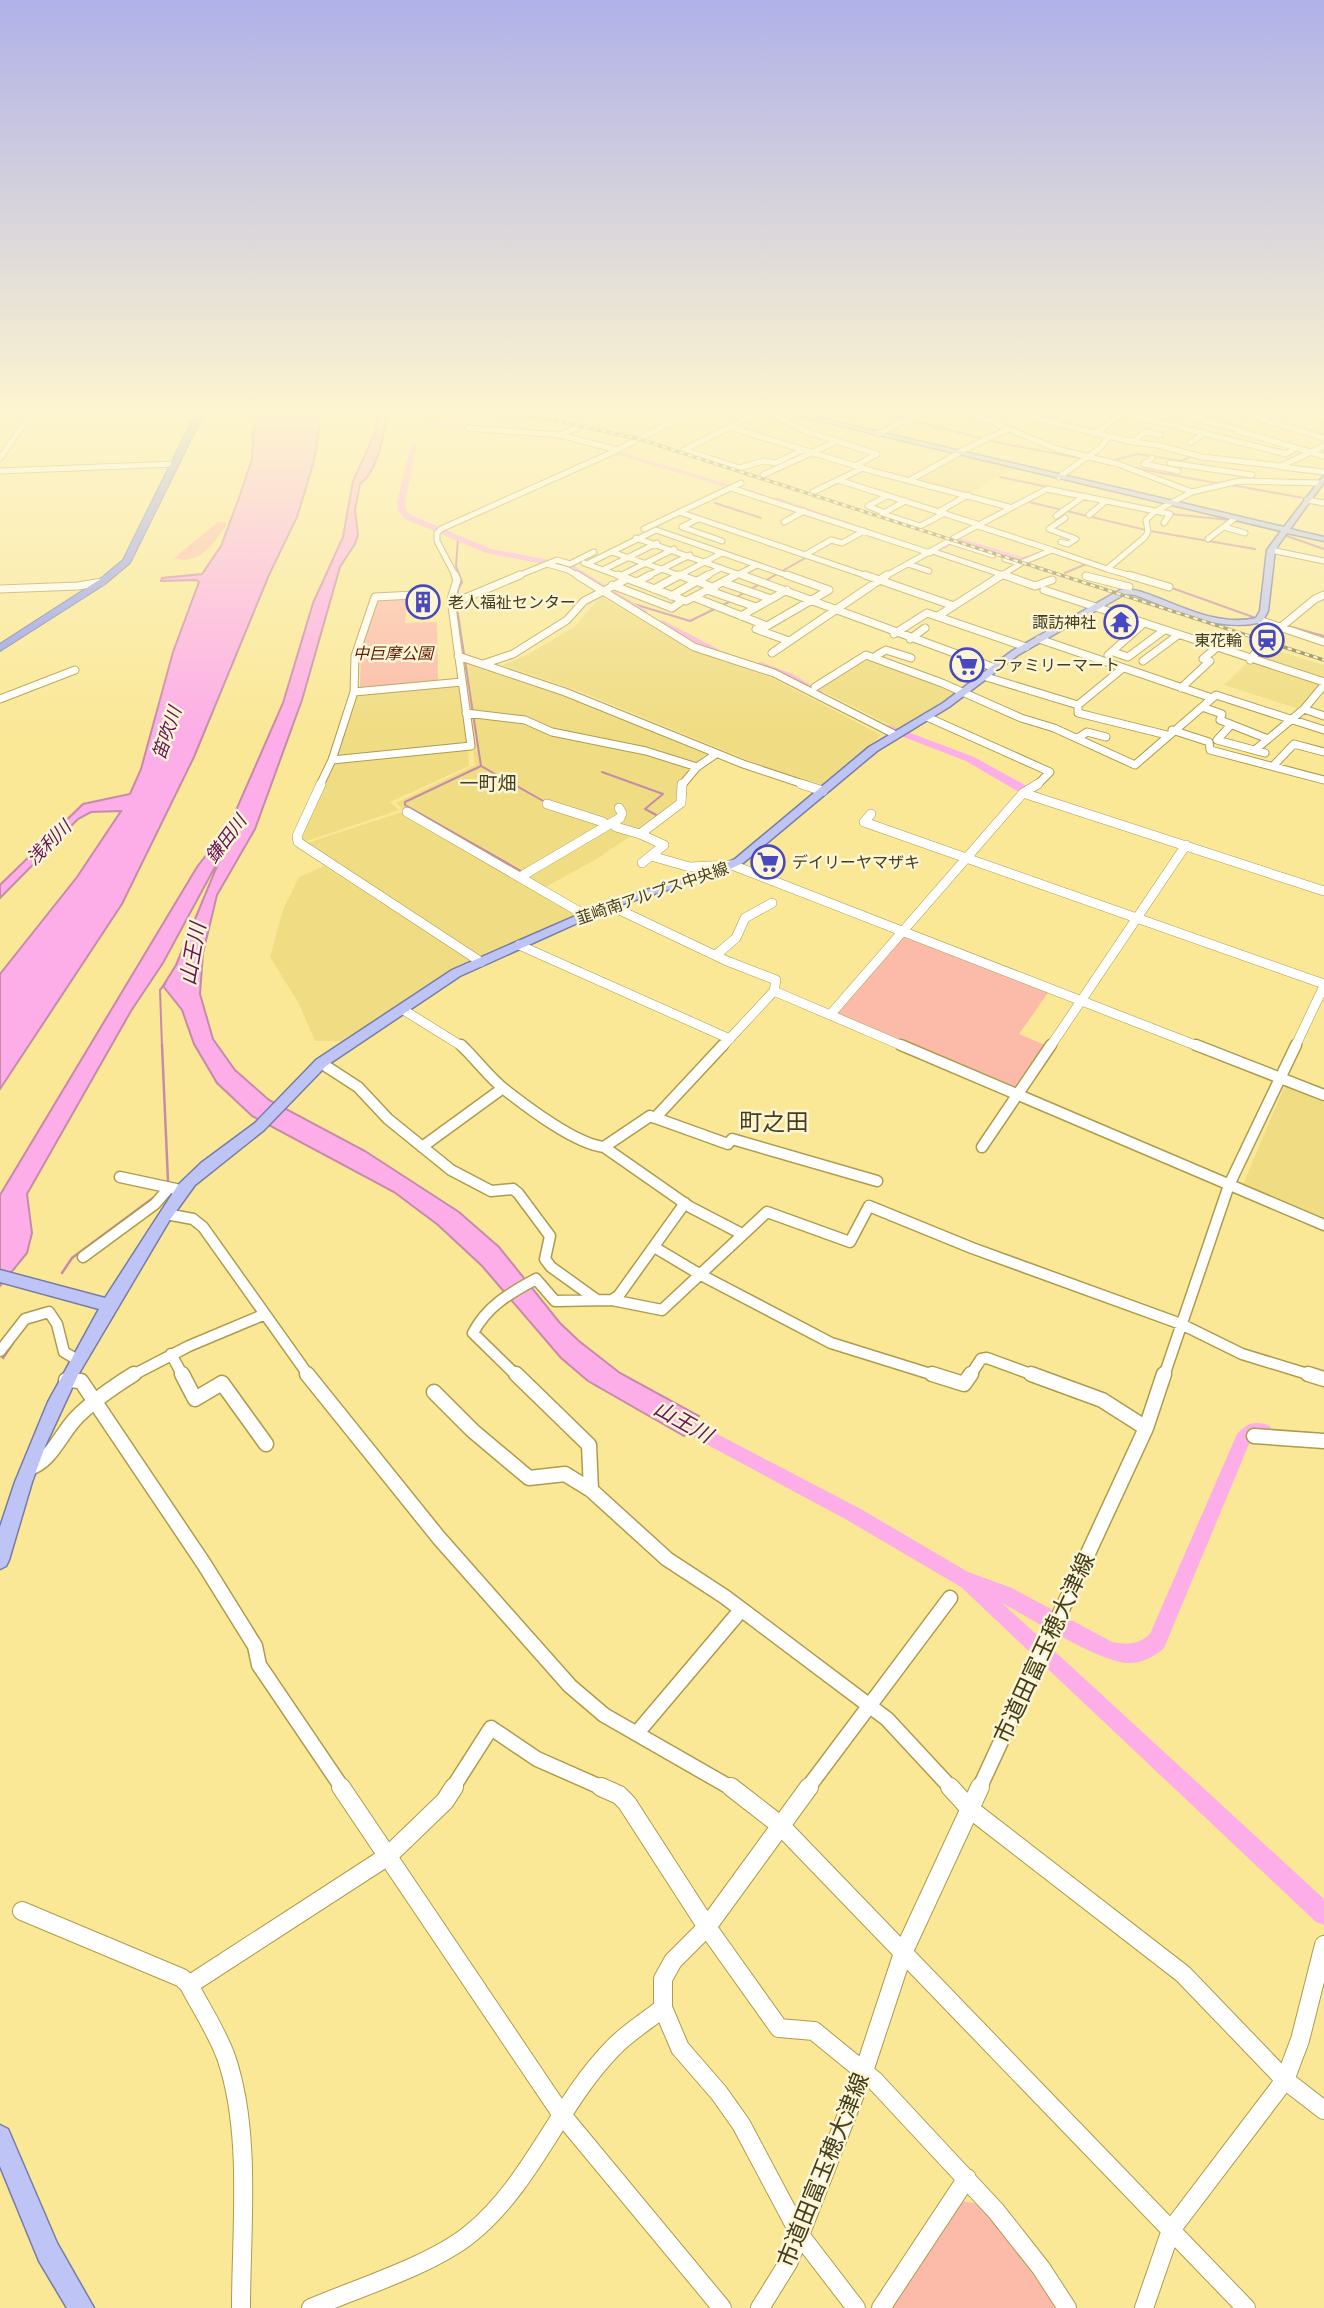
<svg xmlns="http://www.w3.org/2000/svg" width="1324" height="2308" viewBox="0 0 1324 2308" font-family="'Source Serif 4','Noto Sans JP',serif">
  <style>
    .built { fill: #f0dc82 }
    .green { fill: #fcbba8 }
    .water { fill: #fdade7; stroke: #c68baa; stroke-width: 2 }
    .lines { fill: none; stroke-linecap: round; stroke-linejoin: round }
    .stream-far1 { stroke: #c68baa; stroke-width: 2 }
    .stream { stroke: #c68baa; stroke-width: 2.5 }
    .river { fill: #fdade7; fill-rule: evenodd }
    .minor-far5-casing { stroke: #ae9c4c; stroke-width: 7 }
    .minor-far4-casing { stroke: #ae9c4c; stroke-width: 9 }
    .minor-far3-casing { stroke: #ae9c4c; stroke-width: 10 }
    .minor-far2-casing { stroke: #ae9c4c; stroke-width: 13 }
    .minor-far1-casing { stroke: #ae9c4c; stroke-width: 17 }
    .minor-casing { stroke: #ae9c4c; stroke-width: 20 }
    .major-casing { stroke: #777ca5; stroke-width: 3 }
    .highway-casing { stroke: #777ca5; stroke-width: 2 }
    .minor-far5 { stroke: #fff; stroke-width: 5 }
    .minor-far4 { stroke: #fff; stroke-width: 7 }
    .minor-far3 { stroke: #fff; stroke-width: 9 }
    .minor-far2 { stroke: #fff; stroke-width: 10 }
    .minor-far1 { stroke: #fff; stroke-width: 14 }
    .minor { stroke: #fff; stroke-width: 18 }
    .major { fill: #bec5f6; fill-rule: evenodd }
    .highway { fill: #939ef0; fill-rule: evenodd }
    .rail-casing { stroke: #8c814c; stroke-width: 3.5 }
    .rail { stroke: #fcf5d6; stroke-width: 2; stroke-dasharray: 4.5; stroke-linecap: butt }
    .labels { text-anchor: middle; stroke-width: 5; stroke-linejoin: round; paint-order: stroke }
    .far-poi-label { font-size: 16px; fill: #443d1b; stroke: #fcf5d6; text-anchor: start }
    .far-park-label { font-size: 16px; font-style: italic; fill: #631c05; stroke: #fcf5d6 }
    .far-street-label { font-size: 16px; fill: #443d1b; stroke: #fcf5d6 }
    .far-water-label { font-size: 18px; font-style: italic; fill: #681258; stroke: #fcf5d6 }
    .far-quarter-label { font-size: 19px; fill: #443d1b; stroke: #fcf5d6 }
    .water-label { font-size: 21px; font-style: italic; fill: #681258; stroke: #fcf5d6 }
    .quarter-label { font-size: 23px; fill: #443d1b; stroke: #fcf5d6 }
    .near-street-label { font-size: 23px; fill: #443d1b; stroke: #fcf5d6 }
  </style>
  <rect width="100%" height="100%" fill="#fae897"/>
  <!-- built -->
  <path class="built" d="M959,453L1014,466L968,495L910,480Z
    M601,596L690,650L772,678L881,735L821,789L814,787L576,690L503,665L527,655L574,627Z
    M1264,647L1324,665V678L1253,660Z
    M867,657L939,683L956,692L900,730L818,689Z
    M462,659L559,692L706,754L690,768L678,783L675,803L666,812L595,860L536,892L575,914L481,958L304,844L405,811L396,803L475,765Z
    M1249,661L1324,683L1299,709L1224,685Z
    M458,683L467,745L337,758L357,693Z
    M468,749L469,766L390,802L399,810L304,842L301,837L335,761Z
    M324,866L394,911L473,961L442,976L344,1041H315L298,1002L270,957L283,910L299,877Z
    M1286,1083L1324,1098V1221L1246,1188L1243,1184Z"/>
  <!-- green -->
  <path class="green" d="M218,522H226V526C212,545 200,566 174,558Z
    M408,597L405,623L437,622L438,681L360,687L361,648L378,598Z
    M902,932L1050,990L1019,1034L1050,1047L1018,1095L830,1015Z
    M962,2201L980,2204L1027,2265L1056,2308H891Z"/>
  <!-- water -->
  <path class="water" d="M260,411H316L320,423L314,461L297,517L269,575L194,757L122,904L0,1089V974L77,877L121,811L91,812L78,819L0,898V885L83,804L130,794L141,769L173,652L199,582L196,580L161,581L162,578L202,574L221,546L240,495L252,459L253,432Z
    M379,411H388C384,433 379,470 360,484L355,510L358,535L355,544L340,567L302,700L255,829L217,895L203,953L200,994L213,1039L235,1070L269,1100L365,1151L459,1212L499,1247L560,1323L579,1341L620,1373L699,1416L684,1436L588,1381L561,1358L482,1266L438,1225L394,1192L252,1116L217,1083L194,1044L182,1010L163,986L176,965L222,854L163,963L131,1011L27,1194L32,1233L27,1253L0,1286V1195L197,867L230,824L283,703L313,603L343,537L353,481L375,433Z"/>
  <g class="lines">
    <!-- stream-far1 -->
    <path class="stream-far1" d="M874,411L1005,444L1084,459
      M1111,461L1138,454L1181,461L1192,456
      M1135,468L1221,484
      M1000,477L1048,487
      M1231,485L1304,498
      M1025,501L1150,531L1255,549
      M715,503L761,518
      M1171,514L1230,520
      M1287,536L1324,549
      M458,539L456,566L462,582L458,590L457,608L481,766L545,802
      M1065,573L1086,564
      M1172,588L1253,617
      M737,597L807,557
      M627,602L690,621L731,601
      M1288,626L1324,636
      M481,766L405,802V805L521,871
      M602,772L663,794L645,809L660,817
      M162,1047L160,990L165,984"/>
    <!-- stream -->
    <path class="stream" d="M162,1045L168,1181
      M62,1273L72,1258L153,1198
      M3,1358L13,1343"/>
    <!-- river -->
    <path class="river" d="M429,417H433V421L485,431L482,433L439,428L427,423Z
      M414,443L417,445L405,502L406,510L411,515L491,549L571,564L647,611V615H641L566,568L486,553L405,519L398,511L397,502L411,445Z
      M600,447H604L751,491L744,493L600,449Z
      M773,498H779L864,528L857,530L773,502Z
      M956,537L1022,557L1051,549L1055,551L1022,562L957,542L945,549L938,547Z
      M662,620L718,649L719,651C707,658 671,632 659,625L658,623Z
      M761,662L790,673L823,692L815,694L784,677L758,667V663Z
      M883,725H889L974,757L1045,796L1040,799L1019,792L966,761L883,729Z
      M675,1412L859,1508L968,1572L1012,1588L1112,1642C1127,1645 1138,1645 1150,1634L1237,1434C1247,1423 1256,1420 1270,1426L1272,1431L1270,1436L1255,1438L1249,1444L1164,1648C1155,1656 1143,1663 1130,1663C1101,1664 1031,1618 1002,1603L1324,1899V1925L1316,1922L961,1587L847,1520L669,1424L667,1419L669,1414Z"/>
    <defs>
      <path id="minor-far5" d="M765,411L805,431L877,454L855,466
        M965,411L1057,449L1118,464L1192,492L1239,481L1319,483
        M1004,411L1133,442L1145,432L1160,435
        M1115,411L1286,454L1294,449
        M1167,411L1240,430
        M1235,411L1324,438
        M1304,411L1324,417
        M1196,419L1216,411
        M1054,423L1072,411
        M729,427L872,471L1009,507
        M468,428L560,435L617,450
        M1238,431L1324,456
        M878,434L925,411
        M1096,434L1122,413
        M560,435L578,427
        M1133,442L1157,445L1202,457L1280,466
        M1190,443L1203,434
        M684,450L739,468L763,461L775,463L803,450
        M684,450L761,411
        M957,453L1008,429
        M0,458L33,411
        M1152,458L1144,464L1178,471
        M1170,463L1252,475
        M1281,466L1324,446
        M1282,467L1324,472
        M0,471L175,464
        M763,475L835,442
        M1059,477L1100,448L1109,437
        M838,480L977,524
        M910,480L959,453
        M731,488L930,553
        M813,492L863,468
        M1307,500L1324,503
        M905,501L882,514L920,526L945,513
        M940,511L968,495
        M679,512L870,577
        M883,512L868,506L887,496
        M1089,515L1106,501
        M1056,516L1084,496
        M698,519L682,527L722,541
        M784,522L804,511
        M975,525L1052,550L1023,562L999,577
        M1224,527L1245,533
        M644,529L741,483
        M636,538L746,577
        M954,538L1047,489L1170,514L1164,523
        M1208,539L1234,519
        M1061,542L1068,544L1076,539L1049,529L1065,518
        M1052,550L1107,569L1145,537L1148,532L1146,520L1154,512L1192,492
        M1271,550L1324,561
        M932,551L1009,577
        M612,552L684,577
        M805,555L831,540L842,543L864,531
        M1005,559L1020,563
        M584,563L622,577
        M547,564L568,570L580,577
        M587,564L656,530L792,577
        M908,564L929,571
        M1107,569L1135,577
        M603,570L657,543
        M620,576L674,549
        M1086,576L1091,577
        M456,577L437,541V533L441,529L613,452L688,414L702,411
        M515,577L557,560L570,564L594,552
        M646,577L690,555
        M676,577L722,553
        M704,577L721,568
        M733,577L757,565
        M884,577L949,541L993,555"/>
      <path id="minor-far4" d="M577,575L694,647L774,673L896,735
        M618,575L686,601L736,575
        M679,575L715,588
        M742,575L995,668
        M865,575L954,606
        M1004,575L1035,586L1052,580
        M1129,575L1169,587
        M1086,576L1129,587
        M637,582L650,575
        M725,583L771,599
        M612,585L672,608L683,600
        M0,589L78,586L102,582
        M654,589L680,575
        M1044,590L1324,682
        M710,591L756,607
        M671,596L708,575
        M696,598L767,626L829,590L787,575
        M451,604L520,575
        M741,616L787,590
        M938,616L1002,575
        M1259,620L1324,642
        M1281,627L1315,599L1324,595
        M756,629L789,641
        M894,634L927,613L1026,647
        M910,639L925,628
        M1039,639L1212,698
        M1113,652L1128,657L1163,631
        M772,653L887,575
        M877,655L886,650L911,658
        M1108,655L1143,624
        M458,656L565,692L743,764L806,785
        M1250,660L1260,647
        M1143,661L1178,635
        M483,664L513,654L567,620L584,601L627,579
        M1123,668L1078,705V713L1167,735
        M983,676L1078,705
        M815,687L866,655L942,683L1021,718L1054,728L1135,765L1216,695L1324,730
        M1181,688L1210,661L1203,659L1216,648
        M354,692L355,656L375,597L414,595
        M0,699L75,670
        M1202,707L1222,714L1220,720L1268,739
        M1304,709L1324,716
        M466,713L525,720L552,732L646,751L697,767L716,754
        M927,717L1050,772L1037,785
        M1230,726L1217,740L1265,753
        M1172,730L1209,742L1210,750L1324,780
        M1078,738L1087,732L1106,737
        M1255,750L1304,709L1324,685
        M332,760L471,746L451,599L457,580L455,575
        M1274,765L1294,744L1324,752
        M320,785L332,760L354,692L462,682
        M682,785L697,767"/>
      <path id="minor-far3" d="M321,784L297,836L298,842L481,962
        M801,784L823,791
        M1023,793L1324,891
        M547,804L603,822
        M407,812L585,915
        M871,814L864,822L1324,984
        M616,827L640,834L681,803L682,784
        M640,834L664,845L642,863
        M651,856L690,867L732,865L1200,1047
        M520,877L620,818L622,813L619,808
        M609,905L727,961L776,980L774,991L905,1047
        M519,945L730,1039
        M716,955L736,938L745,918L772,903
        M402,1009L463,1047
        M830,1015L1023,793L1038,784
        M722,1047L774,991
        M1050,1047L1186,845
        M1295,1047L1324,986"/>
      <path id="minor-far2" d="M461,1045C476,1059 488,1076 504,1089C527,1107 575,1144 604,1147L650,1116L728,1144L732,1139L877,1181
        M901,1045L1324,1225
        M1196,1045L1324,1095
        M321,1063L358,1087L388,1119L451,1170L491,1191L513,1189L518,1193L550,1236L545,1259L551,1267L597,1300
        M655,1118L723,1045
        M422,1147L503,1088
        M604,1147L690,1207L742,1234
        M982,1147L1051,1045
        M120,1177L176,1189
        M166,1214L193,1219L203,1227L309,1376
        M654,1247L701,1275L831,1343L937,1376
        M83,1257L155,1204L169,1188
        M612,1300L662,1310L767,1212L850,1242L869,1206L972,1248L1181,1324L1242,1354L1314,1376
        M0,1351L25,1319L49,1312L57,1324L64,1352L76,1359
        M171,1354L183,1376
        M131,1376L189,1346L263,1315
        M517,1376L473,1333C487,1306 510,1293 536,1279L555,1301L612,1300L619,1295L685,1203
        M970,1376L981,1359L987,1358L1036,1376
        M1164,1376L1229,1185L1296,1045"/>
      <path id="minor-far1" d="M182,1374L195,1399L222,1383L266,1444
        M307,1374L439,1538L570,1686L604,1715L733,1789
        M516,1374L589,1445L591,1490L667,1559L725,1597L887,1719L952,1789
        M932,1374L964,1384L971,1374
        M1031,1374L1102,1400L1146,1428
        M1308,1374L1324,1379
        M66,1380L81,1381L204,1564L255,1646L259,1665L343,1789
        M434,1392L473,1431L529,1478L565,1474L591,1490
        M1254,1436L1324,1441
        M29,1468C51,1462 61,1433 77,1417C94,1400 113,1387 134,1374
        M637,1733L741,1610
        M452,1789L491,1728L537,1759L605,1789
        M807,1789L950,1598
        M979,1789L1146,1428L1164,1374"/>
      <path id="minor" d="M341,1787L562,2115L722,2308
        M601,1787L619,1795L627,1803L707,1927L779,2028L814,2031L874,2080L996,2211L1041,2268L1067,2308
        M731,1787L780,1825L1246,2308
        M809,1787L707,1927L673,1961L663,1979V2008L680,2048L719,2093L741,2124L800,2235L856,2308
        M950,1787L970,1809L1183,1974L1285,2080L1324,2110
        M22,1911L182,1978L189,1985C201,2008 217,2032 226,2057C252,2132 241,2229 241,2308
        M189,1985L388,1856L445,1801L454,1787
        M311,2308C358,2288 432,2265 470,2234C532,2184 558,2104 613,2048C627,2033 647,2021 663,2008
        M760,2308L788,2263L800,2235L864,2071L903,1953L980,1787
        M881,2308L967,2178
        M1144,2308L1171,2230L1285,2080L1300,2040L1324,1945"/>
      <path id="major" d="M779,411H790L1284,527L1324,475V482L1290,529L1324,537V541L1287,533L1275,550L1268,611L1262,622C1217,633 1176,610 1135,595L1125,594L1018,655L949,707L877,751L743,863L721,873L613,907L460,976L326,1066L264,1130L195,1185L169,1221L78,1375L46,1444L32,1482L9,1560L6,1566L0,1569V1527L15,1482L48,1402L99,1309L0,1282V1270L105,1298L178,1185L201,1163L255,1123L316,1060L452,970L605,903L713,869L735,859L869,747L943,703L1012,651L1120,590C1134,588 1145,593 1158,598C1189,610 1222,626 1256,618L1260,611L1267,550L1281,531Z
        M0,2125L8,2129L57,2243L94,2308H67L39,2261L0,2166Z"/>
      <path id="highway" d="M197,411H205L130,563L105,584L0,651V644L99,580L123,560Z"/>
    </defs>
    <!-- minor-far5 casing -->
    <use href="#minor-far5" class="minor-far5-casing"/>
    <!-- minor-far4 casing -->
    <use href="#minor-far4" class="minor-far4-casing"/>
    <!-- minor-far3 casing -->
    <use href="#minor-far3" class="minor-far3-casing"/>
    <!-- minor-far2 casing -->
    <use href="#minor-far2" class="minor-far2-casing"/>
    <!-- minor-far1 casing -->
    <use href="#minor-far1" class="minor-far1-casing"/>
    <!-- minor casing -->
    <use href="#minor" class="minor-casing"/>
    <!-- major casing -->
    <use href="#major" class="major-casing"/>
    <!-- highway casing -->
    <use href="#highway" class="highway-casing"/>
    <!-- minor-far5 -->
    <use href="#minor-far5" class="minor-far5"/>
    <!-- minor-far4 -->
    <use href="#minor-far4" class="minor-far4"/>
    <!-- minor-far3 -->
    <use href="#minor-far3" class="minor-far3"/>
    <!-- minor-far2 -->
    <use href="#minor-far2" class="minor-far2"/>
    <!-- minor-far1 -->
    <use href="#minor-far1" class="minor-far1"/>
    <!-- minor -->
    <use href="#minor" class="minor"/>
    <!-- major -->
    <use href="#major" class="major"/>
    <!-- highway -->
    <use href="#highway" class="highway"/>
    <defs>
      <path id="rail" d="M64,411H184
        M201,411H213
        M219,411H340
        M441,411L547,419L639,439L1324,660"/>
    </defs>
    <!-- rail casing -->
    <use href="#rail" class="rail-casing"/>
    <!-- rail -->
    <use href="#rail" class="rail"/>
  </g>
  <!-- sky -->
  <linearGradient id="sky" x2="0" y2="1"><stop stop-color="#b0b1e8"/><stop offset="0.56" stop-color="#fdf5d0"/><stop offset="1" stop-color="#fdf5d0" stop-opacity="0"/></linearGradient>
  <rect width="1324" height="734" fill="url(#sky)"/>
  <!-- icons -->
  <defs>
    <symbol id="building-ring" viewBox="-11 -11 22 22"><circle r="9.5" fill="#fcf5d6" stroke="#4949bf" stroke-width="1.5"/><path d="M-4-6H4V6H1V3H-1V6H-4ZM-2.5-4.3h1.7v1.8h-1.7ZM.8-4.3h1.7v1.8H.8ZM-2.5-1h1.7V.8h-1.7ZM.8-1h1.7V.8H.8Z" fill="#4949bf"/></symbol>
    <symbol id="temple-ring" viewBox="-11 -11 22 22"><circle r="9.5" fill="#fcf5d6" stroke="#4949bf" stroke-width="1.5"/><path d="M0-6L5-2H3V0L6.5 2.5H4V6H1.5V3h-3V6H-4V2.5H-6.5L-3 0V-2H-5Z" fill="#4949bf"/></symbol>
    <symbol id="station-ring" viewBox="-11 -11 22 22"><circle r="9.5" fill="#fcf5d6" stroke="#4949bf" stroke-width="1.5"/><path d="M-3-6H3Q5-6 5-4V2Q5 4 3 4L4.5 6H3L1.5 4h-3L-3 6H-4.5L-3 4Q-5 4-5 2V-4Q-5-6-3-6ZM-3.5-4v3h7v-3ZM-3.5 1v1.5H-2V1ZM2 1v1.5H3.5V1Z" fill="#4949bf"/></symbol>
    <symbol id="supermarket-ring" viewBox="-11 -11 22 22"><circle r="9.5" fill="#fcf5d6" stroke="#4949bf" stroke-width="1.5"/><path d="M-6-5.5h2.5l.6 2H6L4.5 2H-2.5L-4.4-4H-6ZM-1.5 3.2a1.3 1.3 0 1 0 .1 0ZM3 3.2a1.3 1.3 0 1 0 .1 0Z" fill="#4949bf"/></symbol>
  </defs>
  <g fill-rule="evenodd">
    <use href="#building-ring" x="404" y="583" width="38" height="38"/>
    <use href="#temple-ring" x="1102" y="603" width="38" height="38"/>
    <use href="#station-ring" x="1248" y="621" width="38" height="38"/>
    <use href="#supermarket-ring" x="948" y="646" width="38" height="38"/>
    <use href="#supermarket-ring" x="749" y="843" width="38" height="38"/>
  </g>
  <g class="labels">
    <!-- far-poi labels -->
    <g class="far-poi-label">
      <text x="448" y="608">老人福祉センター</text>
      <text x="1096" y="628" text-anchor="end">諏訪神社</text>
      <text x="1242" y="646" text-anchor="end">東花輪</text>
      <text x="992" y="671">ファミリーマート</text>
      <text x="792" y="868">デイリーヤマザキ</text>
    </g>
    <!-- far-park labels -->
    <g class="far-park-label">
      <text x="393" y="659">中巨摩公園</text>
    </g>
    <!-- far-street labels -->
    <g class="far-street-label">
      <text transform="translate(652 893) rotate(-19)" y="6">韮崎南アルプス中央線</text>
    </g>
    <!-- far-water labels -->
    <g class="far-water-label">
      <text transform="translate(167 733) rotate(-71)" y="6">笛吹川</text>
      <text transform="translate(226 839) rotate(-53)" y="6">鎌田川</text>
      <text transform="translate(49 843) rotate(-45)" y="6">浅利川</text>
    </g>
    <!-- far-quarter labels -->
    <g class="far-quarter-label">
      <text x="488" y="790">一町畑</text>
    </g>
    <!-- water labels -->
    <g class="water-label">
      <text transform="translate(193 954) rotate(-80)" y="7">山王川</text>
      <text transform="translate(683 1422) rotate(29)" y="7">山王川</text>
    </g>
    <!-- quarter labels -->
    <g class="quarter-label">
      <text x="774" y="1130">町之田</text>
    </g>
    <!-- near-street labels -->
    <g class="near-street-label">
      <text transform="translate(1044 1648) rotate(-65)" y="8">市道田富玉穂大津線</text>
      <text transform="translate(823 2170) rotate(-68)" y="8">市道田富玉穂大津線</text>
    </g>
  </g>
</svg>
